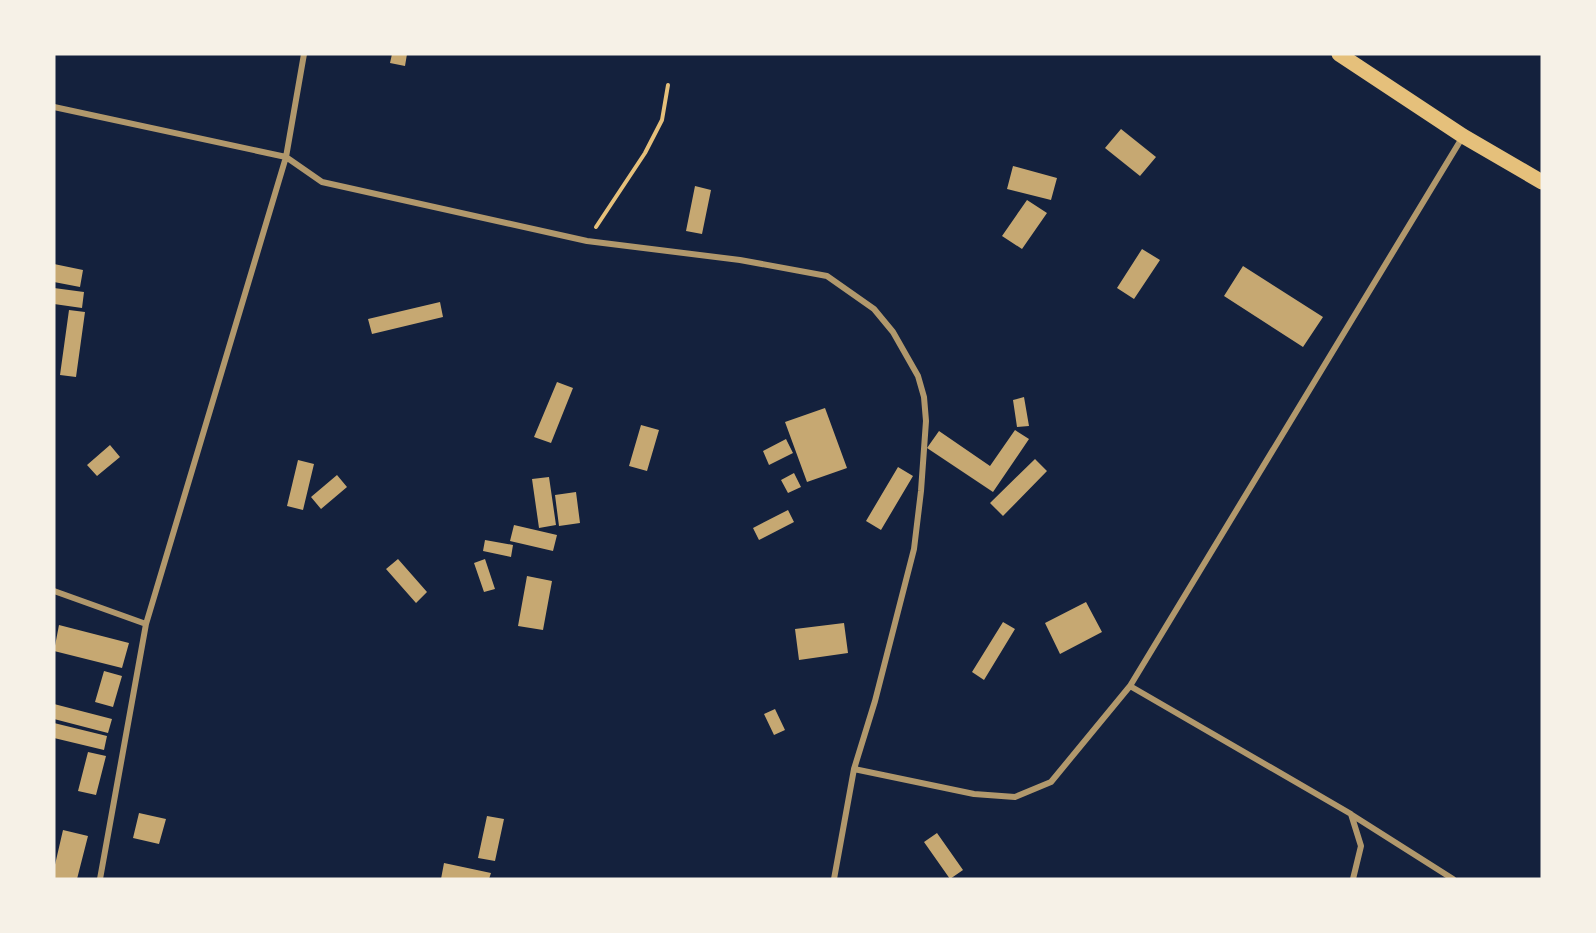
<svg xmlns="http://www.w3.org/2000/svg" width="1596" height="933" viewBox="0 0 1596 933" font-family="'Playfair Display',serif">
  <style>
    .building { fill: #c6a872 }
    .lines { fill: none; stroke-linecap: round; stroke-linejoin: round }
    .path { stroke: #e5c07b; stroke-width: 4 }
    .minor { stroke: #b1986c; stroke-width: 6 }
    .primary { stroke: #e5c07b; stroke-width: 15 }
  </style>
  <rect width="100%" height="100%" fill="#14213d"/>
  <!-- building -->
  <path class="building" d="M392,54H407L405,66L390,63Z
    M1121,129L1156,157L1140,176L1105,148Z
    M1013,166L1057,178L1051,200L1007,189Z
    M695,186L711,190L702,234L686,231Z
    M1027,200L1047,213L1022,249L1002,236Z
    M1142,249L1160,260L1134,299L1117,288Z
    M54,264L83,270L80,287L54,282Z
    M1243,266L1323,317L1303,347L1224,296Z
    M54,288L84,292L82,308L54,304Z
    M440,302L443,317L372,334L368,319Z
    M69,310L85,312L76,377L60,375Z
    M557,382L573,388L551,443L534,437Z
    M1024,397L1029,426L1017,427L1013,400Z
    M825,408L847,468L807,482L785,422Z
    M641,425L659,430L647,471L629,466Z
    M1015,430L1029,439L993,492L927,448L939,431L990,466Z
    M786,439L793,453L769,465L763,451Z
    M110,445L120,457L97,476L87,465Z
    M1035,459L1047,471L1003,516L990,503Z
    M298,460L314,464L303,510L287,506Z
    M898,467L913,476L881,530L866,521Z
    M794,473L801,487L788,493L781,480Z
    M337,475L347,487L321,509L311,497Z
    M549,477L556,525L539,528L532,479Z
    M576,492L580,523L559,526L555,495Z
    M788,510L794,522L759,540L753,528Z
    M514,525L557,535L553,551L510,541Z
    M485,540L513,545L511,557L483,551Z
    M398,559L427,592L416,603L386,569Z
    M485,559L495,589L484,592L474,563Z
    M527,576L552,581L543,630L518,626Z
    M1086,602L1102,632L1060,654L1045,623Z
    M1003,622L1015,629L984,680L972,672Z
    M844,623L848,653L799,660L795,629Z
    M59,625L129,643L122,668L54,651Z
    M104,671L122,676L113,707L95,702Z
    M54,704L112,719L108,733L54,719Z
    M775,709L785,730L774,735L764,714Z
    M54,723L107,736L104,750L54,738Z
    M88,752L106,756L96,795L78,791Z
    M139,813L166,819L159,844L133,838Z
    M487,816L504,819L495,861L478,858Z
    M63,830L88,836L77,879H54V869Z
    M937,833L963,870L950,879L924,842Z
    M444,863L491,873L489,879H441Z"/>
  <g class="lines">
    <!-- path -->
    <path class="path" d="M596,227L645,153L662,120L668,85"/>
    <!-- minor -->
    <path class="minor" d="M54,107L286,157L322,182L587,241L740,260L827,276L874,309L893,332L918,376L924,397L926,421L921,491L914,549L875,701L854,769L834,879
      M54,591L146,624
      M1130,686L1462,138
      M854,769L974,794L1015,797L1051,782L1130,686L1351,814L1361,846L1353,879
      M1352,815L1453,879
      M100,879L146,624L286,157L304,54"/>
    <!-- primary -->
    <path class="primary" d="M1339,54L1463,136L1542,182"/>
  </g>
  <!-- border -->
  <rect width="1596" height="933" fill="none" stroke="#f6f1e7" stroke-width="111"/>
</svg>
